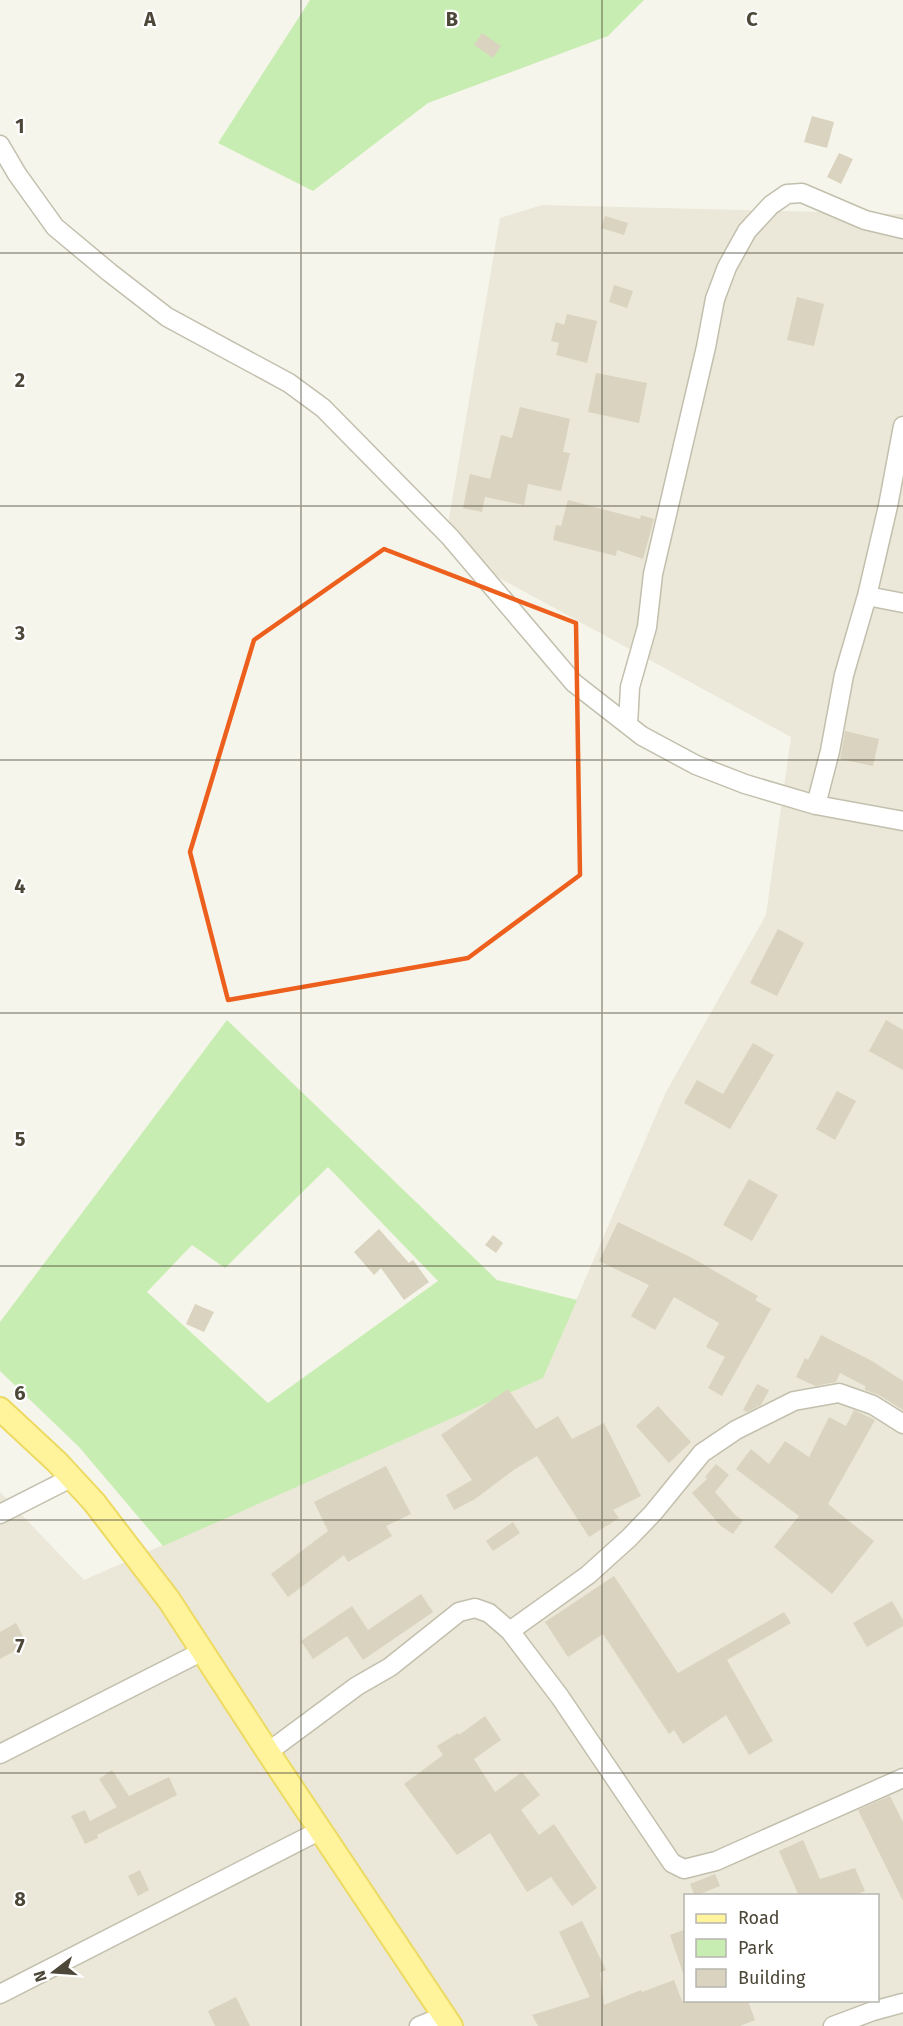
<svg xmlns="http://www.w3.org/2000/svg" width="903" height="2026" viewBox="0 0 903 2026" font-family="'Fira Sans',sans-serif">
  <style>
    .residential { fill: #ebe8d9; fill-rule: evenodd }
    .green { fill: #c8edb2; fill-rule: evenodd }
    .building { fill: #d9d3bf }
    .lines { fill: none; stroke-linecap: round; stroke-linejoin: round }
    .minor-casing { stroke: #c3bfad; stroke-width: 21 }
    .major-casing { stroke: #edda63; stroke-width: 26 }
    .minor { stroke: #fff; stroke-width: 18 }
    .major { stroke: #fff39c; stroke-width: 22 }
    .marked { fill: none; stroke: #ed5f1d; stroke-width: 4.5; stroke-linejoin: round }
    .grid { fill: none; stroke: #4c4738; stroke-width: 1.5; stroke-opacity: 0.55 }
    .grid-label { font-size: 20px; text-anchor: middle; font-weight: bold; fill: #4c4738; stroke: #fff; stroke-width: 4.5; stroke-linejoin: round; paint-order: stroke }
  </style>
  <rect width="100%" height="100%" fill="#f6f5eb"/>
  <!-- residential -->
  <path class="residential" d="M542,205L903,214V2026H0V1492L84,1580L543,1377L666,1092L766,915L791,737L444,548L500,218ZM686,1896H878V2000H686Z"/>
  <!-- green -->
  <path class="green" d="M310,0H644L608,36L428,103L313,191L218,143Z
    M227,1020L497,1280L577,1300L543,1378L163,1546L79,1447L0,1371V1322ZM328,1167L438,1281L268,1403L147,1292L192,1245L225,1268Z"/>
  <!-- building -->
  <path class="building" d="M482,33L501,46L493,58L474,45Z
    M812,116L834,122L827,148L804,142Z
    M839,153L853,159L841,184L827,177Z
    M605,216L628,223L624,235L601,228Z
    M614,285L633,291L627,308L609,302Z
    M797,297L824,304L814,346L787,340Z
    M567,314L597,321L587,363L556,355L559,343L551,341L556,322L564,325Z
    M596,373L647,383L639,423L588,412Z
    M520,407L570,419L563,452L570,453L561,491L528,484L524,505L485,497L482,512L463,508L470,474L490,479L501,435L512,438Z
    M568,500L640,519L641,515L654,519L643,559L617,550L616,556L553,540L556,525L561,526Z
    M845,731L879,739L873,766L840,759Z
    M778,929L804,943L777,996L750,983Z
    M886,1020L903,1030V1070L869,1051Z
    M753,1043L774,1055L730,1129L684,1103L697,1080L723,1094Z
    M837,1091L856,1101L835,1140L816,1129Z
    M749,1179L778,1195L752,1241L723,1225Z
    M618,1222L692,1258L758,1296L755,1300L771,1309L722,1396L708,1388L725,1357L706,1347L719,1323L674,1297L655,1330L631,1316L649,1285L599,1261Z
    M379,1229L409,1263L413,1260L429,1282L404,1300L381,1268L374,1275L354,1252Z
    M493,1235L503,1243L496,1253L485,1245Z
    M195,1304L214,1312L204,1332L186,1324Z
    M821,1335L872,1361L903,1381V1410L879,1395L865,1390V1386L840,1373L836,1382L815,1386L796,1377L805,1358L808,1360Z
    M757,1384L769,1390L761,1405L747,1412L743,1410Z
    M508,1389L536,1429L558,1416L572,1439L604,1423L641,1496L613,1510L619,1518L589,1537L537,1456L515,1469L475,1499L454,1510L446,1495L472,1480L441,1435Z
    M658,1406L691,1442L669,1463L636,1426Z
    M854,1410L875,1420L828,1504L874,1541L832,1594L774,1547L799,1516L736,1469L751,1449L769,1464L785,1441L809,1457L829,1417L846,1426Z
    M716,1464L729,1475L715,1492L736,1516L743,1520L733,1534L721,1526L692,1493L707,1479L705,1477Z
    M386,1466L411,1514L386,1526L392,1536L348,1562L344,1555L288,1597L271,1574L328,1531L314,1502Z
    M513,1522L520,1533L493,1551L486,1541Z
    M614,1576L678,1673L784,1612L791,1623L727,1660L773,1741L749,1755L726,1715L683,1744L674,1730L669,1734L603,1634L568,1657L545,1622Z
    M421,1594L433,1612L363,1660L347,1636L313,1659L301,1641L352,1606L368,1630Z
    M892,1601L903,1620V1626L867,1647L853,1623Z
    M16,1623L27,1644L0,1659V1632Z
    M485,1716L501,1740L474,1759L495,1792L522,1772L540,1795L521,1810L539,1835L554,1824L597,1888L572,1906L551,1877L527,1892L490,1833L457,1855L404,1784L443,1755L437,1746L458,1733L459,1735Z
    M112,1770L129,1796L169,1777L177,1795L97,1835L98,1838L85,1844L71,1816L85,1810L90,1821L117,1807L99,1779Z
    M890,1796L903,1822V1901L858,1810Z
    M803,1840L820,1879L855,1868L865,1891L852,1896H799L779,1851Z
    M140,1870L149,1890L138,1896L128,1876Z
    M715,1874L720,1886L695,1896L690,1884Z
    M582,1921L606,1970L600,1973L604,2005L641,1990L642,1992L674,1980L682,2001H748L755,2020L740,2026H538L532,2015L590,1997L559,1932Z
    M686,1929V1973H683L670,1935Z
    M236,1997L250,2026H215L208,2011Z"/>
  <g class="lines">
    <defs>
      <path id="minor" d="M0,145L17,174L55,227L109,272L167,317L289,383L323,408L450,537L574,683L642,736L696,765L745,784L816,805L903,821
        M867,596L903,603
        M628,725L630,687L647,627L653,574L706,347L715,299L727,267L747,231L771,205L787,194L802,193L865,220L903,229
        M816,805L830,751L844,675L867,596L888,506L903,426
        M0,1514L71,1478
        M510,1631L588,1575L629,1538L653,1513L702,1453L736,1430L794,1401L839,1393L873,1405L903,1424
        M268,1752L357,1686L390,1667L459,1612L475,1608L489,1613L510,1631L560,1697L672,1863L684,1869L716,1861L903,1778
        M0,1754L203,1651
        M0,1994L321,1830
        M419,2026L444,2016
        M833,2026L873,2011L903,2003"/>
      <path id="major" d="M0,1409L57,1462L94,1502L169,1600L268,1752L451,2026"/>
    </defs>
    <!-- minor casing -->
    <use href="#minor" class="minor-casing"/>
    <!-- major casing -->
    <use href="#major" class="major-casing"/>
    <!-- minor -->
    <use href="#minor" class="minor"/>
    <!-- major -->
    <use href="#major" class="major"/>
  </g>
  <!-- marked area -->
  <path class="marked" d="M384,549L576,623L580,875L468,958L228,1000L190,852L254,640Z"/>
  <!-- grid -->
  <path class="grid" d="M301,0V2026M602,0V2026M0,253H903M0,506H903M0,760H903M0,1013H903M0,1266H903M0,1520H903M0,1773H903"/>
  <g class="grid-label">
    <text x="150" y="26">A</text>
    <text x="452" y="26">B</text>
    <text x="752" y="26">C</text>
    <text x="20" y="133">1</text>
    <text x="20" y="387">2</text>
    <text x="20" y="640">3</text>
    <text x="20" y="893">4</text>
    <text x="20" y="1146">5</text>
    <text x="20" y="1400">6</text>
    <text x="20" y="1653">7</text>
    <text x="20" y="1906">8</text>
  </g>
  <!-- legend -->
  <rect x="684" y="1894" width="195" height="108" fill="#ffffff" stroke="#b7b5af" stroke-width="1.5"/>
  <rect x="696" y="1914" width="30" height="9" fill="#fff39c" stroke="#b7b5af" stroke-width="1.5"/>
  <text x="738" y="1924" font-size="18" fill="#4c4738">Road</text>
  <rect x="696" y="1939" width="30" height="18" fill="#c8edb2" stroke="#b7b5af" stroke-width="1.5"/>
  <text x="738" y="1954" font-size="18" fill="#4c4738">Park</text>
  <rect x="696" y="1969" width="30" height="18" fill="#d9d3bf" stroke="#b7b5af" stroke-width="1.5"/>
  <text x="738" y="1984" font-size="18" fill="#4c4738">Building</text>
  <!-- north arrow -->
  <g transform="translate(54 1972) rotate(253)" stroke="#ffffff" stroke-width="4.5" paint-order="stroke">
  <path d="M0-4.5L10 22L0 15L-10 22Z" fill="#4c4738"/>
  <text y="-9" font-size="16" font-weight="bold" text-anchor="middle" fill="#4c4738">N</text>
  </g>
</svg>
